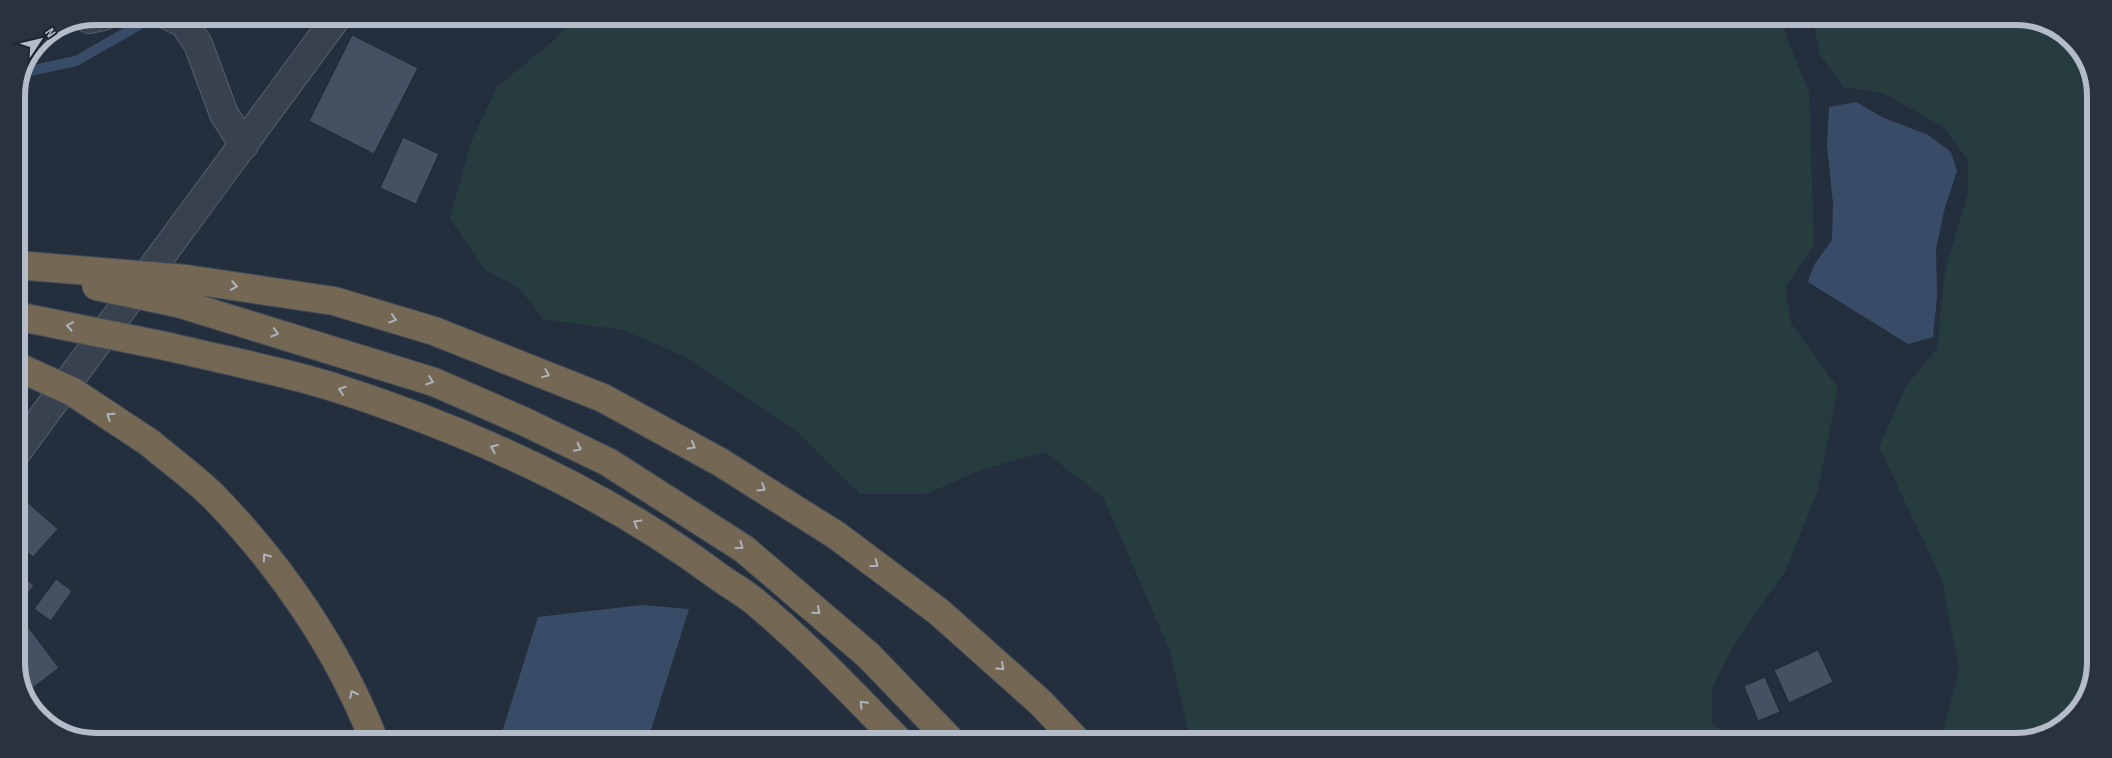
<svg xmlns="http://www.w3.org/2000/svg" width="2112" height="758" viewBox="0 0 2112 758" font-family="'Sofia Sans Condensed',sans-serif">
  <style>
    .green { fill: #263c3f }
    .water { fill: #394c67 }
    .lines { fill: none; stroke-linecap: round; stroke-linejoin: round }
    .stream { stroke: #394c67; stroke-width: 10 }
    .building { fill: #455162; stroke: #1f2835 }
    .street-casing { stroke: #565f6c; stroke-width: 30 }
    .highway-casing { stroke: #434c59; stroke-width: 30 }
    .street { stroke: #38414e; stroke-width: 28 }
    .highway { stroke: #746855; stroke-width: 28 }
    .highway-bridge-casing { stroke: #434c59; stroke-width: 30; stroke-linecap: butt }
    .highway-bridge { stroke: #746855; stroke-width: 28 }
    .oneway { stroke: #aeb4bd }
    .rim { fill: none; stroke: #b4bcc9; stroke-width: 6 }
  </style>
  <rect width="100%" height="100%" fill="#242f3e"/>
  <!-- green -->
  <path class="green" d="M572,17L1783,20L1787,39L1809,92L1814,245L1785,287L1791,323L1838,388L1818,490L1786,570L1735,643L1712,688V723L1736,741L1190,740L1170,651L1103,497L1045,452L983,469L926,494H860L799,433L688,358L623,330L543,319L519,288L484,269L450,219L470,145L497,87L555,39Z
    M1813,20H2041L2079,47L2096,90L2092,687L2064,725L2016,742H1940L1959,670L1942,580L1879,447L1905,388L1937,348L1945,271L1968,193V160L1943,127L1883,93L1844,87L1820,55Z"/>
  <!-- water -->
  <path class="water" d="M1856,102L1882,117L1928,135L1951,152L1957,171L1945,207L1936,249L1937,297L1933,337L1908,344L1808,282L1814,265L1832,240L1833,204L1827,145L1829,107Z
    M642,605L689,609L648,739H500L538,617Z"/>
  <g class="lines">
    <!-- stream -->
    <path class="stream" d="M25,72L76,61L155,16"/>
  </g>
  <!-- building -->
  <path class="building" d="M68,28V30L48,36Z
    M352,35L418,68L374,154L309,121Z
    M403,137L439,154L416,204L380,188Z
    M18,494L58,529L33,557L16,543Z
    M20,573L34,586L16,606V578Z
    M56,579L72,591L51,621L34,609Z
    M23,620L59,668L26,693L16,668V625Z
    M1818,650L1833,682L1789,703L1774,670Z
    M1765,677L1780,712L1758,721L1744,686Z"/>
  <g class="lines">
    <defs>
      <path id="street" d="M169,16L184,23L198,44L224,114L244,145
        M89,19L103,16
        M16,453L337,17"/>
      <path id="highway" d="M186,279L334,301L434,331L603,398L720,462L836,535L939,612L1041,703L1076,740
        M178,303L434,382L523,421L608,462L744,549L868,655L949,739
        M170,347C223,360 278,370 330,386C468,430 602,490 719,577C730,585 743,592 754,601C805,643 851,692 897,739
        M150,443C171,461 195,478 214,497C281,566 338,649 373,738"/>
    </defs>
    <!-- street casing -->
    <use href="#street" class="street-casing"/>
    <!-- highway casing -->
    <use href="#highway" class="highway-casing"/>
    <!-- street -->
    <use href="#street" class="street"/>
    <!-- highway -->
    <use href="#highway" class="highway"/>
    <defs>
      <path id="highway-bridge" d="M16,265L186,279
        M96,286L178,303
        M16,316L170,347
        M16,366L73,392L150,443"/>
    </defs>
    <!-- highway-bridge casing -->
    <use href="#highway-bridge" class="highway-bridge-casing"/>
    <!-- highway-bridge -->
    <use href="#highway-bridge" class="highway-bridge"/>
  </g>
  <!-- one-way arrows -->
  <defs><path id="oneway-chevron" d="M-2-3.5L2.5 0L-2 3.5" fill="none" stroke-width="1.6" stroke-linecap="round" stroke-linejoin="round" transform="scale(1.25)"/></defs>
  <g class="oneway">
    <use href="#oneway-chevron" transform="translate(234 286) rotate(9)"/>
    <use href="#oneway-chevron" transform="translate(393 319) rotate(17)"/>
    <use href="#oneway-chevron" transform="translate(70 326) rotate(-169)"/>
    <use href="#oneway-chevron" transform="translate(275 333) rotate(17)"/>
    <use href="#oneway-chevron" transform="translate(546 374) rotate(22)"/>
    <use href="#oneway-chevron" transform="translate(430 381) rotate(19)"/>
    <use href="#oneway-chevron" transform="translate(342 390) rotate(-161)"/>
    <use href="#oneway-chevron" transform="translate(110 416) rotate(-146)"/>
    <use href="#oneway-chevron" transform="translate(692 446) rotate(30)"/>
    <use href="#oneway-chevron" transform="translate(494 448) rotate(-157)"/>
    <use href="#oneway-chevron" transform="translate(578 448) rotate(26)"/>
    <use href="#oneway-chevron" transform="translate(762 488) rotate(32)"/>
    <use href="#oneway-chevron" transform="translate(637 523) rotate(-149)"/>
    <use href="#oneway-chevron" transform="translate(740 546) rotate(35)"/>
    <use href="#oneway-chevron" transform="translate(266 557) rotate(-126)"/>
    <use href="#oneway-chevron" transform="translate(875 564) rotate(37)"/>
    <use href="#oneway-chevron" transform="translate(817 611) rotate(41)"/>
    <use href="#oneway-chevron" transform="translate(1001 667) rotate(42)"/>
    <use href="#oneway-chevron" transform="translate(353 694) rotate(-116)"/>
    <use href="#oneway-chevron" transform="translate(863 704) rotate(-133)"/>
  </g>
  <!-- crop -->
  <path d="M0 0H2112V758H0ZM96 25H2016A71 71 0 0 1 2087 96V662A71 71 0 0 1 2016 733H96A71 71 0 0 1 25 662V96A71 71 0 0 1 96 25Z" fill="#29323f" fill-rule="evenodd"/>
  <path class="rim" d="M96 25H2016A71 71 0 0 1 2087 96V662A71 71 0 0 1 2016 733H96A71 71 0 0 1 25 662V96A71 71 0 0 1 96 25Z"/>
  <!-- north arrow -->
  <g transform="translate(40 40) rotate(55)" stroke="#1d2633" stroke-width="4" paint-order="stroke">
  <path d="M0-4L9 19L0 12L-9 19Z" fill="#b4bcc9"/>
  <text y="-8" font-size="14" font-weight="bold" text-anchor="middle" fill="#b4bcc9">N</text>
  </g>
</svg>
